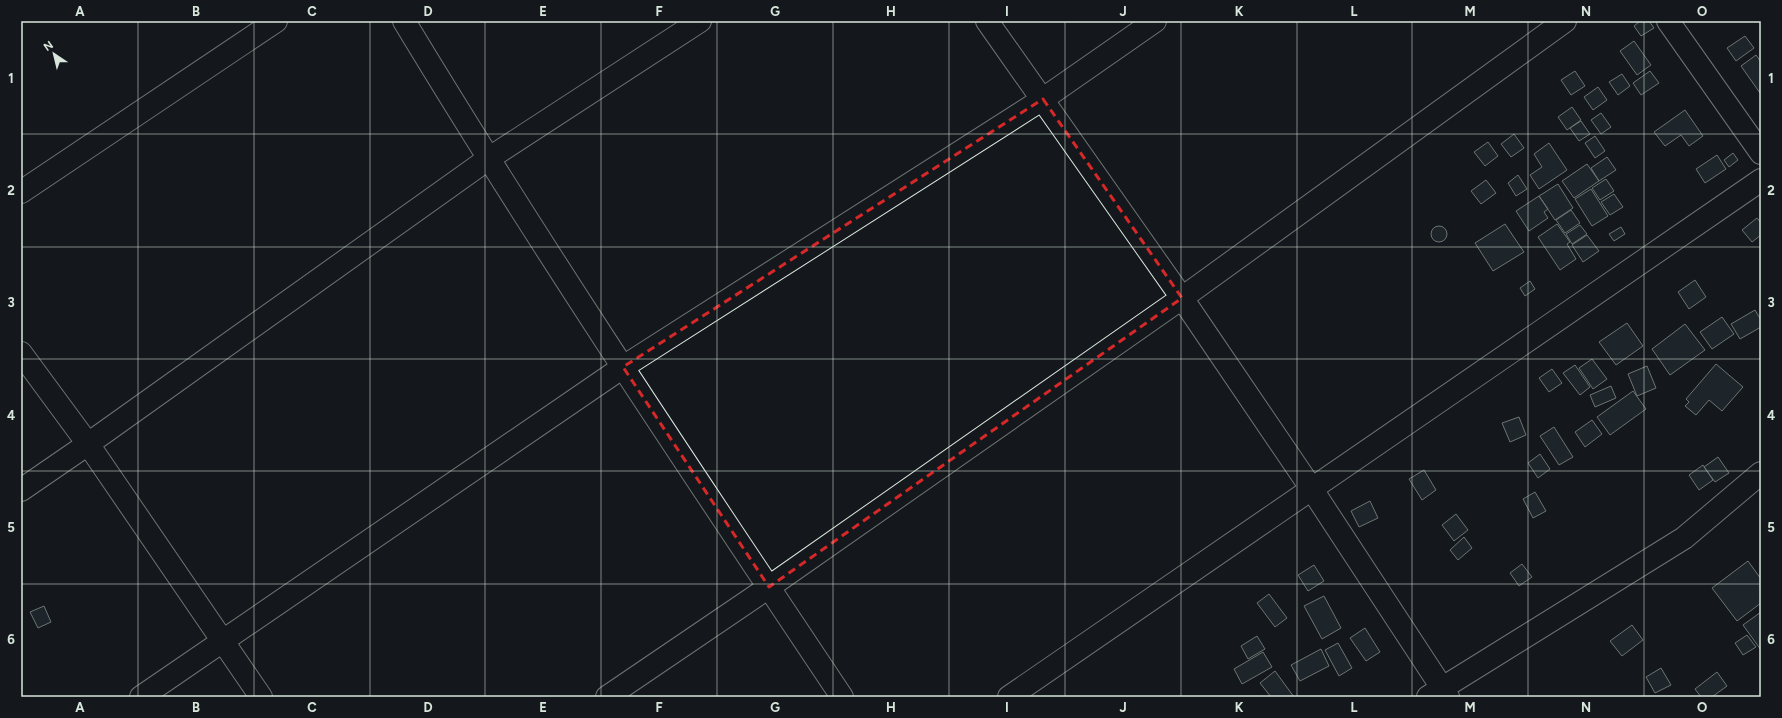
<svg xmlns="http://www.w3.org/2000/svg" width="1782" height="718" viewBox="0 0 1782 718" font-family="Figtree,sans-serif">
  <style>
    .building { fill: #2c363c; stroke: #d8e6dc }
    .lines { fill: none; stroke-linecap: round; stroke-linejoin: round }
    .minor-casing { stroke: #d8e6dc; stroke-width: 24 }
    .minor { stroke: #14181c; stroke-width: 22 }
    .marked { fill: none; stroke: #d62828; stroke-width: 3; stroke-dasharray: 8 5; stroke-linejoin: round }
    .grid { fill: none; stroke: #d8e6dc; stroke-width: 1; stroke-opacity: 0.55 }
    .neatline { fill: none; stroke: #d8e6dc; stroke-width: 1.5 }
    .grid-label { font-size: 13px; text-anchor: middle; font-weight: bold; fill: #d8e6dc }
  </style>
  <rect width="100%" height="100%" fill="#14181c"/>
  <!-- building -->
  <path class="building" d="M1640,21H1649L1654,28L1641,36L1634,26Z
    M1745,36L1754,48L1736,61L1727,48Z
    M1634,41L1651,65L1637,75L1620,51Z
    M1756,55L1761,62L1760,93L1741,66Z
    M1575,71L1585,86L1571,95L1561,80Z
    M1650,71L1659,83L1641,95L1633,83Z
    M1622,74L1630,86L1618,95L1609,82Z
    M1598,87L1607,100L1593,110L1584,97Z
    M1572,107L1581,120L1567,130L1558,117Z
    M1685,110L1703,136L1689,146L1681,135L1665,146L1654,132Z
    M1601,113L1611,127L1601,134L1591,120Z
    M1581,121L1590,134L1579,141L1570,128Z
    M1514,134L1524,148L1511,157L1501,144Z
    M1595,136L1605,151L1595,158L1585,143Z
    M1488,142L1498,156L1485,166L1474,152Z
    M1549,143L1567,170L1539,189L1530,175L1542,167L1534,154Z
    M1733,153L1738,160L1729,167L1724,160Z
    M1717,155L1726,169L1705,183L1696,169Z
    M1607,157L1616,170L1599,181L1591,168Z
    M1587,164L1599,181L1574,198L1562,181Z
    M1518,175L1527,189L1516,196L1508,183Z
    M1606,179L1614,191L1600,200L1592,188Z
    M1486,180L1496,193L1481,204L1471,191Z
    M1558,184L1573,208L1555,220L1539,196Z
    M1591,189L1608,216L1592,226L1575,199Z
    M1614,194L1623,207L1610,215L1601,202Z
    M1539,196L1548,209L1544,212L1548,218L1529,231L1516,211Z
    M1571,210L1580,223L1565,233L1556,220Z
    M1757,218L1761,223V235L1752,242L1742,230Z
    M1505,224L1524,252L1493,271L1475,243Z
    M1557,224L1570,242L1567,244L1576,259L1560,270L1538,237Z
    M1580,225L1587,234L1572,244L1566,234Z
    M1431 234a8 8 0 1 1 16 0a8 8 0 1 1-16 0Z
    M1621,227L1625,234L1614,241L1609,234Z
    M1587,235L1599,251L1583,262L1572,245Z
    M1695,280L1706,297L1689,309L1678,292Z
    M1530,281L1535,289L1525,296L1520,288Z
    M1755,310L1761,320V327L1740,339L1731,324Z
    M1722,317L1734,334L1712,349L1700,332Z
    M1627,323L1643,346L1616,365L1599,342Z
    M1685,324L1705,350L1670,375L1652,349Z
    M1592,359L1607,379L1593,389L1579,368Z
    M1716,364L1743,387L1722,411L1709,400L1696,415L1685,406L1689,402L1686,399Z
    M1575,365L1590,387L1580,395L1563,373Z
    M1647,366L1656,388L1637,396L1628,374Z
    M1552,369L1562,383L1549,392L1539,378Z
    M1611,386L1616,398L1595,407L1590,395Z
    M1633,391L1646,409L1610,435L1597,417Z
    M1519,417L1526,435L1510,442L1502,423Z
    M1592,420L1602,434L1585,447L1575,432Z
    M1554,427L1573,457L1559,465L1540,436Z
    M1540,454L1550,469L1538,478L1528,463Z
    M1718,457L1729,473L1715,482L1704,467Z
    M1703,465L1713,480L1699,490L1689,475Z
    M1424,470L1436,490L1422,500L1409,479Z
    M1535,492L1546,511L1533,518L1523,499Z
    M1370,501L1378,518L1359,527L1351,511Z
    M1456,514L1468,530L1454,541L1442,525Z
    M1464,537L1472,548L1458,560L1450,550Z
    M1748,561L1761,579V603L1737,621L1712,588Z
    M1522,564L1532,577L1519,586L1510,573Z
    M1314,565L1324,581L1308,591L1298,575Z
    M1269,594L1287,618L1275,627L1257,603Z
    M1324,596L1341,628L1322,639L1304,606Z
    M44,606L51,622L38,628L30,612Z
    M1761,612V650L1743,625Z
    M1632,625L1643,640L1622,656L1610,641Z
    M1365,628L1380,652L1366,661L1350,638Z
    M1747,635L1756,647L1743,655L1735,643Z
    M1257,636L1265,649L1248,659L1241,646Z
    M1338,643L1352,668L1339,676L1325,650Z
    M1321,649L1329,666L1300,681L1291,665Z
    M1263,652L1272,667L1242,684L1234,669Z
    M1661,668L1671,685L1655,693L1646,677Z
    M1275,671L1294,697H1271L1260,683Z
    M1717,672L1727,686L1712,697H1701L1695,689Z"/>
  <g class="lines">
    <defs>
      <path id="minor" d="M404,21C543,251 693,474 842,697
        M987,21L1182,298L1311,488L1448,697
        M1668,21L1761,153
        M21,192L276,21
        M21,353L88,444L261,697
        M21,490L88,444L488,159L700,21
        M141,697L623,367L1043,99L1155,21
        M607,697L769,587L1182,298L1565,21
        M1009,697L1761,180
        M1428,697L1684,538L1761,473"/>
    </defs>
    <!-- minor casing -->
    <use href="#minor" class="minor-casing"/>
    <!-- minor -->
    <use href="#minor" class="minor"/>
  </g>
  <!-- marked area -->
  <path d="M0 0H1782V718H0ZM1043,99L1182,298L769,587L623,367Z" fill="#14181c" fill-opacity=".55" fill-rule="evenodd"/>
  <path class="marked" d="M1043,99L1182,298L769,587L623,367Z"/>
  <!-- grid -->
  <path class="grid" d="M138,21V697M254,21V697M370,21V697M485,21V697M601,21V697M717,21V697M833,21V697M949,21V697M1065,21V697M1181,21V697M1297,21V697M1412,21V697M1528,21V697M1644,21V697M21,134H1761M21,247H1761M21,359H1761M21,471H1761M21,584H1761"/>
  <!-- border -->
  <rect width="1782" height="718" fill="none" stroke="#14181c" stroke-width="44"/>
  <!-- north arrow -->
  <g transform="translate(54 54) rotate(325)" stroke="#14181c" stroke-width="3" paint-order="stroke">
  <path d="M0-3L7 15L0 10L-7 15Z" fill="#d8e6dc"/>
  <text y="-6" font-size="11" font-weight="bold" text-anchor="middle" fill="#d8e6dc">N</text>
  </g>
  <rect x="22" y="22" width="1738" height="674" class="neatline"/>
  <g class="grid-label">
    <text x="80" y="16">A</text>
    <text x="196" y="16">B</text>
    <text x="312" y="16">C</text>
    <text x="428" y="16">D</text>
    <text x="543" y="16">E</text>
    <text x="659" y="16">F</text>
    <text x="775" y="16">G</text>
    <text x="891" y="16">H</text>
    <text x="1007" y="16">I</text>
    <text x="1123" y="16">J</text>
    <text x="1239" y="16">K</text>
    <text x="1354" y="16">L</text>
    <text x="1470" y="16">M</text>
    <text x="1586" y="16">N</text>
    <text x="1702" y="16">O</text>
    <text x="11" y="83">1</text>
    <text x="1771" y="83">1</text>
    <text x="11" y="195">2</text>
    <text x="1771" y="195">2</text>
    <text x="11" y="307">3</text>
    <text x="1771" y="307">3</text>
    <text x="11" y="420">4</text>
    <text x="1771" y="420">4</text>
    <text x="11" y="532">5</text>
    <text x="1771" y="532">5</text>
    <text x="11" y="644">6</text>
    <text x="1771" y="644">6</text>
    <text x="80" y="712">A</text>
    <text x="196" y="712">B</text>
    <text x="312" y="712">C</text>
    <text x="428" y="712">D</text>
    <text x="543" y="712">E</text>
    <text x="659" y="712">F</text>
    <text x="775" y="712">G</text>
    <text x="891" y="712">H</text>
    <text x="1007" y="712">I</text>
    <text x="1123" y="712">J</text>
    <text x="1239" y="712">K</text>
    <text x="1354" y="712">L</text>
    <text x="1470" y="712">M</text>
    <text x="1586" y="712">N</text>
    <text x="1702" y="712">O</text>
  </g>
</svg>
